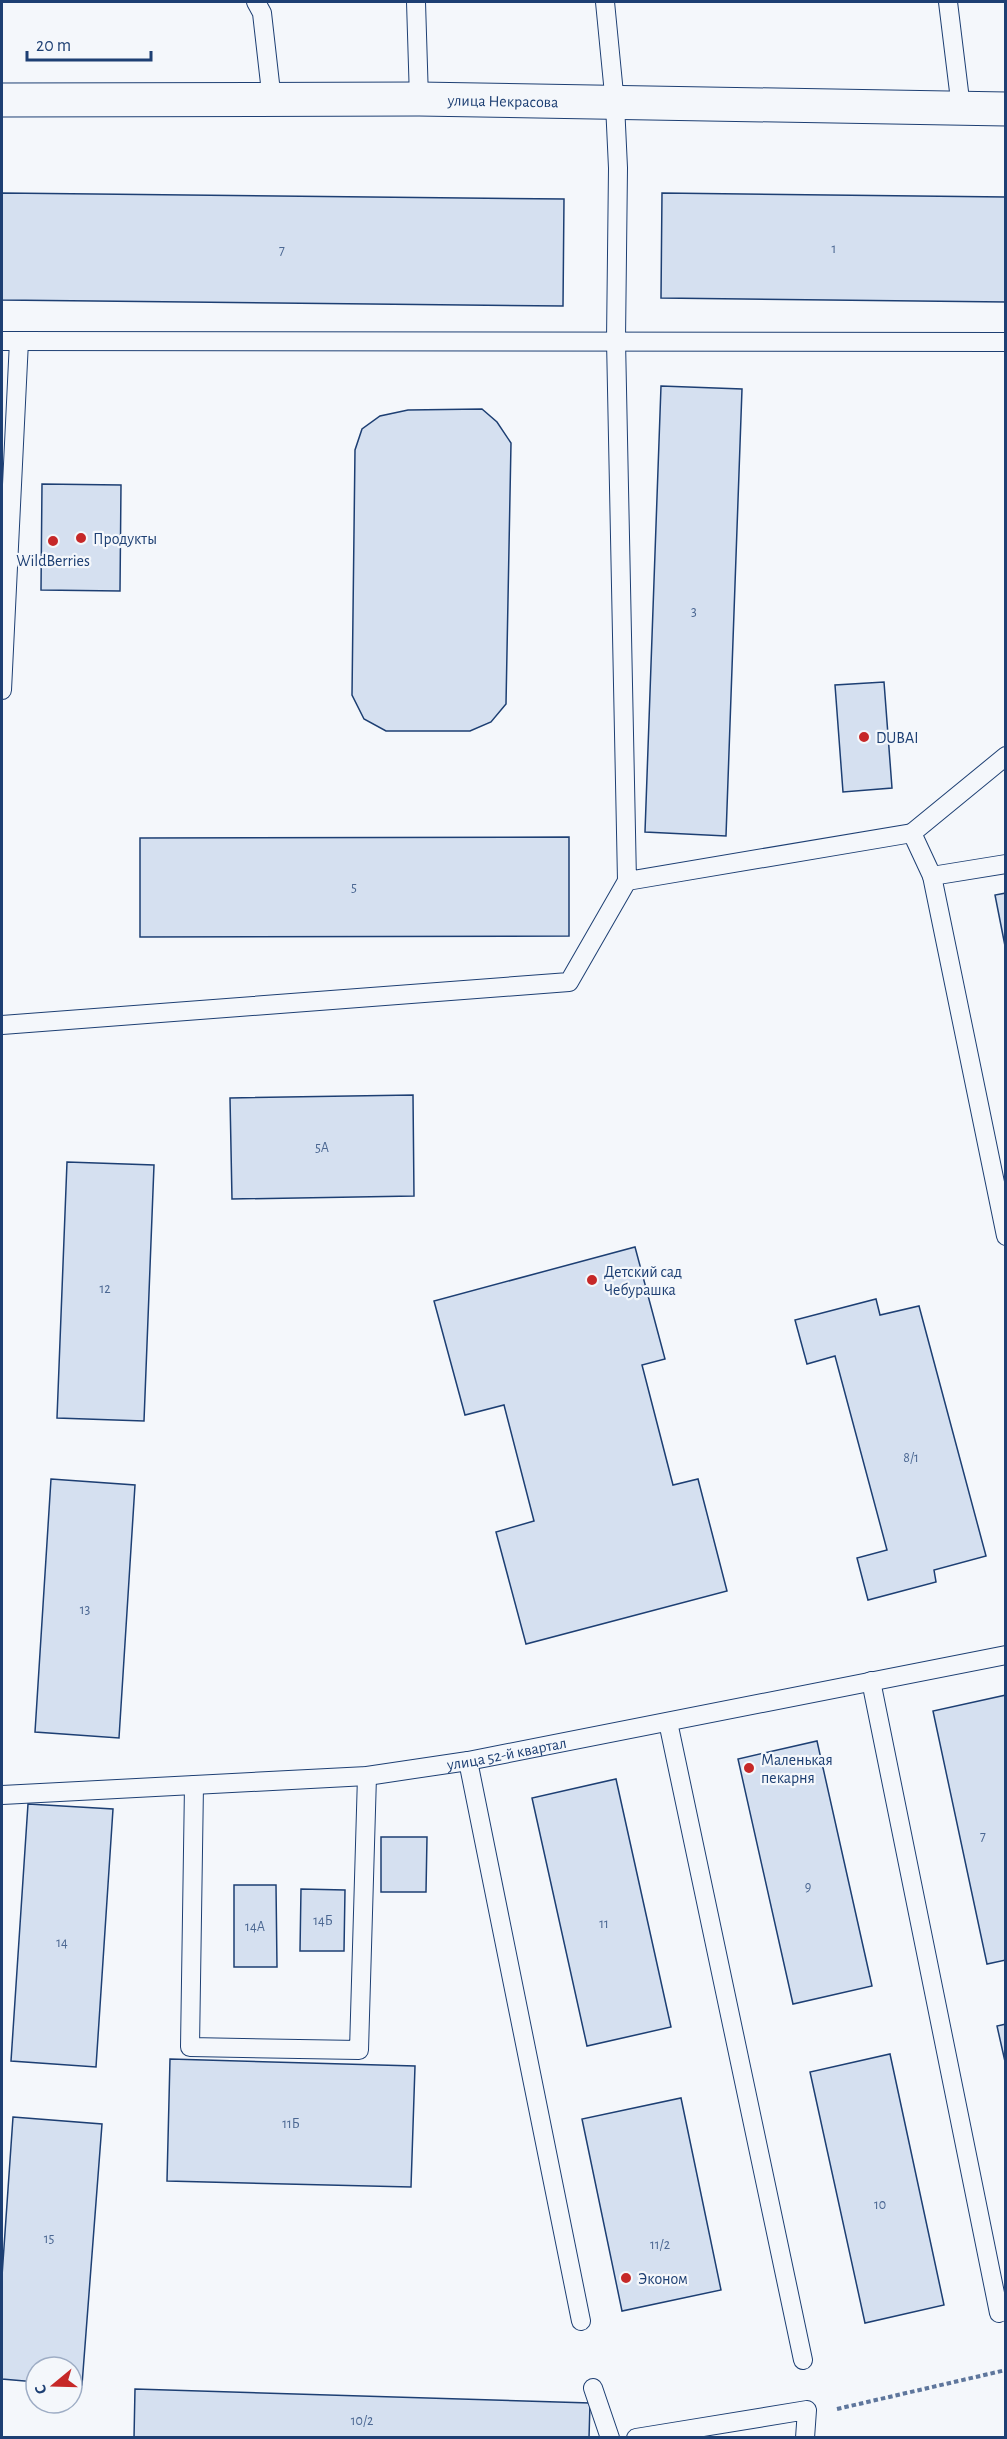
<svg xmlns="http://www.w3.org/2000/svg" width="1007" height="2439" viewBox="0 0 1007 2439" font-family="'Alegreya Sans',sans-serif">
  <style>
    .building { fill: #d5e0f0; stroke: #1d3f73; stroke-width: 1.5 }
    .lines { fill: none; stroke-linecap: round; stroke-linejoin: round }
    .lane-casing { stroke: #1d3f73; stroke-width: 20 }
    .secondary-casing { stroke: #1d3f73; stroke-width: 35 }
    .path { stroke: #5e769c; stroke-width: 4; stroke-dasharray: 4.5 3; stroke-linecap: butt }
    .lane { stroke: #f4f7fb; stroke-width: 18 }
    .secondary { stroke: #f4f7fb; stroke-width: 33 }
    .poi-dot { fill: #c62828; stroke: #f4f7fb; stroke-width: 2 }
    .labels { text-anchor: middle; stroke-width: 4.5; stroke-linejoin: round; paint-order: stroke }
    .number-label { font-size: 14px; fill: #4b6792 }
    .street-label { font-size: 16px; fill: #1d3f73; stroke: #f4f7fb }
    .poi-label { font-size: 16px; fill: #1d3f73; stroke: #f4f7fb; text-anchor: start }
  </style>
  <rect width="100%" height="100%" fill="#f4f7fb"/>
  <!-- building -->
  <path class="building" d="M2,193L564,199L563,306L2,300Z
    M662,193L1006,197V302L661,298Z
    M661,386L742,389L726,836L645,832Z
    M482,409L497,422L511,443L506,704L491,722L470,731H386L364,719L352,695L355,450L362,429L380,416L408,410Z
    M42,484L121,485L120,591L41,590Z
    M884,682L892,788L843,792L835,685Z
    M569,837V936L140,937V838Z
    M1006,893V951L995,895Z
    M413,1095L414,1196L232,1199L230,1098Z
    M67,1162L154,1165L144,1421L57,1418Z
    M635,1247L665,1359L642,1365L673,1485L698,1479L727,1591L526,1644L496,1532L534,1521L504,1405L465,1415L434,1301Z
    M876,1299L880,1315L919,1306L986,1556L934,1570L936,1582L868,1600L857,1558L887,1550L835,1356L807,1364L795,1320Z
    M51,1479L135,1485L119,1738L35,1732Z
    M1006,1695V1960L987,1964L933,1711Z
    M817,1741L872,1986L793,2004L738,1759Z
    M616,1779L671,2027L587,2046L532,1798Z
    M28,1804L113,1809L96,2067L11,2061Z
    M381,1837H427L426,1892H381Z
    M234,1885H276L277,1967H234Z
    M301,1889L345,1890L344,1951H300Z
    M1006,2024V2066L997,2026Z
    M890,2054L944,2305L865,2323L810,2072Z
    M170,2059L415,2066L411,2187L167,2181Z
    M681,2098L721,2290L622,2311L582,2119Z
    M13,2117L102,2124L82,2385H72V2367H36V2382L2,2379V2276Z
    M135,2389L590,2403L589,2438H134Z"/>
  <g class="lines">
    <defs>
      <g id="lane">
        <path d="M256,2L262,13L272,101"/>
        <path d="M416,2L419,99"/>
        <path d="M605,2L615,104L618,168L616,340L627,881L912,833"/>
        <path d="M948,2L961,108"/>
        <path d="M2,341L1006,342"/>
        <path d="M2,690L19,341"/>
        <path d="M1006,756L912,833L932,876L1006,864"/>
        <path d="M932,876L1006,1236"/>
        <path d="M2,1025L569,982L627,881"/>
        <path d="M871,1681L999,2313"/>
        <path d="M668,1722L803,2360"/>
        <path d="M468,1761L581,2321"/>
        <path d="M194,1785L190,2047L359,2050L367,1776"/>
        <path id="s1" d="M2,1795L367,1776L468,1761L1006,1655"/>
        <path d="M593,2388L610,2438"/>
        <path d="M636,2438L807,2410L805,2438"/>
      </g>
      <g id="secondary">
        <path id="s2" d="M2,100L419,99L1006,109"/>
      </g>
    </defs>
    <!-- lane casing -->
    <use href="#lane" class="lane-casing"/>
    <!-- secondary casing -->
    <use href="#secondary" class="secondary-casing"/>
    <!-- path -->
    <path class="path" d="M837,2409L1006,2370"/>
    <!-- lane -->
    <use href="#lane" class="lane"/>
    <!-- secondary -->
    <use href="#secondary" class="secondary"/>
  </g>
  <!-- markers -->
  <g class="poi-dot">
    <circle cx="81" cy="538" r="6"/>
    <circle cx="53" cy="541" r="6"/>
    <circle cx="864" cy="737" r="6"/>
    <circle cx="592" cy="1280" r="6"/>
    <circle cx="749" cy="1768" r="6"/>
    <circle cx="626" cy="2278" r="6"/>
  </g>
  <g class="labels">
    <!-- number labels -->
    <g class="number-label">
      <text x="834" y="253">1</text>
      <text x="282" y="254">7</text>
      <text x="694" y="616">3</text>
      <text x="354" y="892">5</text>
      <text x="322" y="1152">5А</text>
      <text x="105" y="1293">12</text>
      <text x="911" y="1462">8/1</text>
      <text x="85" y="1614">13</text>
      <text x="983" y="1840">7</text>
      <text x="808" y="1891">9</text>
      <text x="323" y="1925">14Б</text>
      <text x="604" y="1928">11</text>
      <text x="255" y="1931">14А</text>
      <text x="62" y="1947">14</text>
      <text x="291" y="2128">11Б</text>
      <text x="880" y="2209">10</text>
      <text x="49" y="2243">15</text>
      <text x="660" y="2249">11/2</text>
      <text x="362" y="2425">10/2</text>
    </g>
    <!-- street labels -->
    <g class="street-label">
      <text dy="6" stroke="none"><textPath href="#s2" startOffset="501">улица Некрасова</textPath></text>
      <text dy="6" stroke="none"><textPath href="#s1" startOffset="507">улица 52-й квартал</textPath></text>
    </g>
    <!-- poi labels -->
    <g class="poi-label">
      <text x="93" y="544">Продукты</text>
      <text x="53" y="566" text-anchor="middle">WildBerries</text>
      <text x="876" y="743">DUBAI</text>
      <text x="604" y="1277">Детский сад<tspan x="604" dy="18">Чебурашка</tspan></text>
      <text x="761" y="1765">Маленькая<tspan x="761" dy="18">пекарня</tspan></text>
      <text x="638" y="2284">Эконом</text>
    </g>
  </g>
  <!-- border -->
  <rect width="1007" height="2439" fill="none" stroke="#1d3f73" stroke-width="6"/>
  <!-- north arrow -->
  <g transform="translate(54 2385) rotate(251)"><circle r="28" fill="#f4f7fb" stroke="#9eadc5" stroke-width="1.5"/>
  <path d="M0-4.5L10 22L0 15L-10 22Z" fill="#c62828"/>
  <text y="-9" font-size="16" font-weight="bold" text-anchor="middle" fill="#1d3f73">С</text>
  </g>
  <!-- scale -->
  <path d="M27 51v9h124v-9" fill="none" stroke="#1d3f73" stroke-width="3"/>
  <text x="36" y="51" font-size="18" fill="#1d3f73" stroke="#f4f7fb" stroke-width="4.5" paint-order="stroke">20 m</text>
</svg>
